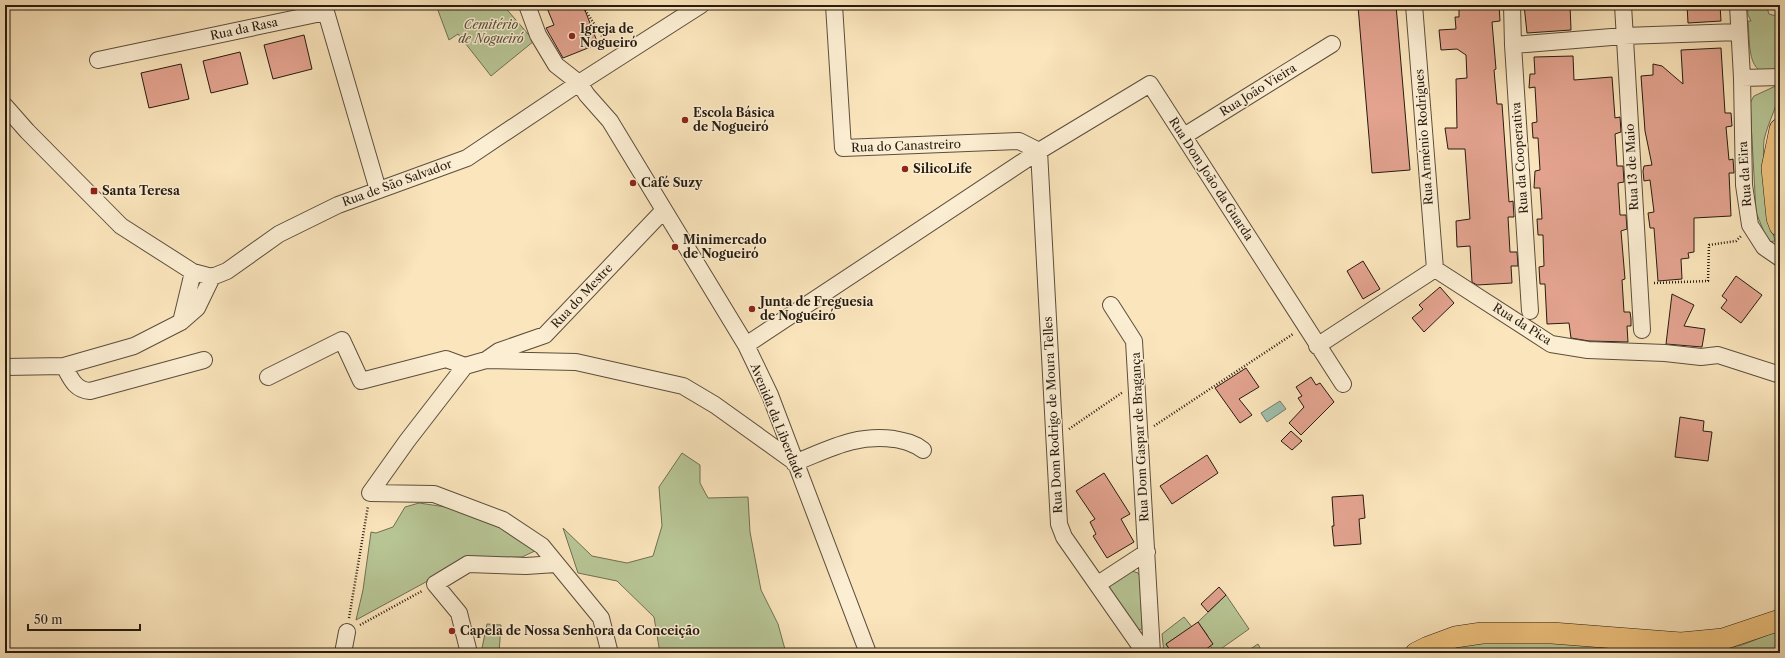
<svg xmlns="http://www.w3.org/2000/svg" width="1785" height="658" viewBox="0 0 1785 658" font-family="'Libre Caslon Text',serif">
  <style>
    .green { fill: #b8c696; stroke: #6f7054 }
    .water { fill: #9fbfae; stroke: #6f7d6f }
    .building { fill: #e3a38f; stroke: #261b11 }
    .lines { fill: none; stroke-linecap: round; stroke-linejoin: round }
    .minor-casing { stroke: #5b4e3c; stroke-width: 18 }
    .major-casing { stroke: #261b11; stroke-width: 22 }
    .path { stroke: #261b11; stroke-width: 2.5; stroke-dasharray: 1 2; stroke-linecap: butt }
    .minor { stroke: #fceed3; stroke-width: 16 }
    .major { stroke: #eec27e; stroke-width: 21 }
    .poi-dot { fill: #8f2418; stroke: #fceed3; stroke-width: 1.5 }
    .labels { text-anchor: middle; stroke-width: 3; stroke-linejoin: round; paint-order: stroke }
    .park-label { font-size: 12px; font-style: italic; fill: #524e39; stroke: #fceed3 }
    .street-label { font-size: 12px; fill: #261b11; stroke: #fceed3 }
    .poi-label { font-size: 12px; font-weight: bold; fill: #261b11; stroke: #fceed3; text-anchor: start }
  </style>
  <rect width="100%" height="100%" fill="#fbe5bc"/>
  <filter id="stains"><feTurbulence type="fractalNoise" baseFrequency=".005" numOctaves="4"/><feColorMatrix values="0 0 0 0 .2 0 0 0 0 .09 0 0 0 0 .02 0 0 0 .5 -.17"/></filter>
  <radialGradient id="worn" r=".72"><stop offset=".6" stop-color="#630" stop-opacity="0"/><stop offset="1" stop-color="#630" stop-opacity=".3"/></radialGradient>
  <!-- green -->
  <path class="green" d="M436,5H503L534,41L491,76L458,34L449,40Z
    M1747,5H1766L1769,14L1776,16L1780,23V68C1746,85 1750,42 1748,21H1751L1748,15Z
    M1780,84C1780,103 1768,121 1764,140C1763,147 1764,155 1764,162C1764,189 1768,215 1775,241L1768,242L1756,212L1750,103L1754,96Z
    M682,453L700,465V483L708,498L748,497L750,532L761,590L778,624L786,653H660L654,617L617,581L578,573L563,528L592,556L627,563L653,556L662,526L659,487Z
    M419,503L446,507L505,529L537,550L522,557L481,558L435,577L356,620L363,590L371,532L376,533L393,527L405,507Z
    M1132,571L1138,573L1140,576L1142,627V629L1138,630L1109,590L1110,584Z
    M1226,595L1249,629L1215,653L1205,638L1208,636L1198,622Z
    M1184,617L1192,627L1166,644L1172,653H1164L1162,634Z
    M487,624L501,625L499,653H481Z
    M1780,630L1779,653H1433L1484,640L1718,650L1742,645Z
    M1258,644L1263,653H1244Z"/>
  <!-- water -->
  <path class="water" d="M1280,401L1286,409L1267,422L1261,413Z"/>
  <!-- building -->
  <path class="building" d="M556,5H583L598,44L563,58L546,28L554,25L547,8Z
    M1369,5H1396L1410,170L1372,173L1358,6Z
    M1459,5H1499L1500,21L1492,22L1496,69L1494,70L1497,104H1502L1509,202L1513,201L1514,217H1508L1510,252H1517L1518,266H1511L1512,283L1477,285L1472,282L1470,246L1457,247L1456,221L1470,219L1465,149H1448L1445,128H1457L1456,79L1467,78L1466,55L1457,49L1441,50L1439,30L1456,29L1455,17H1459Z
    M1524,5H1570L1571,30L1527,33Z
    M1687,5H1720L1721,21L1688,23Z
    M304,35L312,69L273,79L264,45Z
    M1721,48L1725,113H1731L1732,126L1726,127L1729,160L1733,159L1734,173H1729L1731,216L1694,218V252L1688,253L1689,258L1681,259L1682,279L1658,281L1654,228H1650L1648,213L1654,212L1650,180L1644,181L1643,171L1644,166L1652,165L1645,131L1641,76L1653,75V64L1662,66L1683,84L1681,50Z
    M240,52L248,84L211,93L203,61Z
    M1573,56L1574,80L1612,77L1615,118L1620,117L1621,132L1615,134L1617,166H1623L1624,182L1618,183L1620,215H1626L1627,229L1621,231L1625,279L1622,280L1624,312H1630L1631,319V326H1627L1628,342L1589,341L1571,338L1569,323L1547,324L1545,284H1540L1539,267L1544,266L1543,235H1538L1537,219H1542L1541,203L1540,188H1534L1535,171L1540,170L1538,138H1533L1532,123L1537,122L1535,87L1529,88L1530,74H1535L1534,57Z
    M181,64L189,99L149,108L141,73Z
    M1363,261L1380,289L1363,299L1347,271Z
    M1736,276L1762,295L1741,323L1721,308L1727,300L1722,296Z
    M1440,287L1454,303L1424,332L1412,318L1423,309L1419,305Z
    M1672,294L1694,305L1684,326L1705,329L1702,347L1666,344Z
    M1246,368L1259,387L1239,399L1252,415L1240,423L1215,388Z
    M1311,377L1316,385L1320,383L1334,402L1301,435L1289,423L1304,407L1298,398L1302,396L1296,387Z
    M1680,417L1704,421L1703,431L1712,432L1708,461L1675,457Z
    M1291,431L1302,441L1292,450L1281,441Z
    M1207,455L1218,473L1172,504L1160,486Z
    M1104,473L1130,514L1121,519L1134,542L1107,558L1093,536L1096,534L1090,522L1095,519L1076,491Z
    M1363,495L1365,518L1359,519L1361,544L1334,546L1332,526H1334L1332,497Z
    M1219,587L1226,595L1208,612L1201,604Z
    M1198,622L1213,644L1201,653H1172L1166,644Z"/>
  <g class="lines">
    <defs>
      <path id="minor" d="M527,5L538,35L556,65L579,83L587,95L610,121L746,345L770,395L868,653
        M834,5L843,148L1019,141L1039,151
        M1414,5L1435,269
        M1512,5L1513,45L1530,311
        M1623,5L1642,330
        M1738,5L1742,78L1744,185L1750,225L1764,247L1780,258
        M1513,45L1624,36L1739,32
        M98,60L326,12L378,190
        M1742,78L1780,77
        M5,106L27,131L121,226L193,272L212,277
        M1184,136L1332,44
        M1039,151L1059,524L1064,537L1145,653
        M212,277L227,271L279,234L338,205L467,158L579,83L701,5
        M1111,305L1134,341L1152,653
        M181,322L193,272
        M746,345L1039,151L1150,84L1343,384
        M1317,346L1435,269L1551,344L1588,350L1665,353L1701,357L1718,355L1780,375
        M486,360L499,351L545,335L664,210
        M64,366C71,379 75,390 90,391L204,360
        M5,367L64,366L134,346L181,322L197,308L212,277
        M268,377L342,340L361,381L446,359L465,366
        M794,463C830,449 855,434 894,439C905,441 914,443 923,450
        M1098,584L1147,552
        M343,653L347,632
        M469,653L459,613L435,584L468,564L526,566L556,564
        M607,653L609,650L601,618L542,546L503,520L434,494L370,493L407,441L465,366L486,360L576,362L683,386L715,405L793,461"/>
      <path id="major" d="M1780,129L1772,168L1777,218L1780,226
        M1416,653L1428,647L1455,637L1482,633H1552L1681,643L1723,639L1780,620"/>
    </defs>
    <!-- minor casing -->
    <use href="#minor" class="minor-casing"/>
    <!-- major casing -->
    <use href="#major" class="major-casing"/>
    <!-- path -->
    <path class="path" d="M582,5L609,47
      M1654,283L1708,281L1709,245L1736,241L1741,236
      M1154,426L1293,334
      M1069,429L1123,392
      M349,618L368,506
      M360,625L422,591"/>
    <!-- minor -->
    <use href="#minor" class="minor"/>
    <!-- major -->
    <use href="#major" class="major"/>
  </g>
  <!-- markers -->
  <g class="poi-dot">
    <circle cx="572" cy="36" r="4"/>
    <circle cx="685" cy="120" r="4"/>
    <circle cx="905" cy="169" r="4"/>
    <circle cx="633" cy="183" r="4"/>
    <rect x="90" y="187" width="8" height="8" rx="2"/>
    <circle cx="675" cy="247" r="4"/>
    <circle cx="752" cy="309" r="4"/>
    <circle cx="452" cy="631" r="4"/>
  </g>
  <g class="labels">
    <!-- park labels -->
    <g class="park-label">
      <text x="491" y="29">Cemitério<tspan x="491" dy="14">de Nogueiró</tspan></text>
    </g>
    <!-- street labels -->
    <g class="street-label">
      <text transform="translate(244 29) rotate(-12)" y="4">Rua da Rasa</text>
      <text transform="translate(1258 90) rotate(-32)" y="4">Rua João Vieira</text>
      <text transform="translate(1424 137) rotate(-94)" y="4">Rua Arménio Rodrigues</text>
      <text transform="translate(906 146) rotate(-2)" y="4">Rua do Canastreiro</text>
      <text transform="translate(1520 158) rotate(-94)" y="4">Rua da Cooperativa</text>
      <text transform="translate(1632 167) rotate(-93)" y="4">Rua 13 de Maio</text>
      <text transform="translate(1745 174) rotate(-94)" y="4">Rua da Eira</text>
      <text transform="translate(1211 179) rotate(57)" y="4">Rua Dom João da Guarda</text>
      <text transform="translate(397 183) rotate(-20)" y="4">Rua de São Salvador</text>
      <text transform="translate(582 296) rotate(-47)" y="4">Rua do Mestre</text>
      <text transform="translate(1522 324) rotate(32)" y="4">Rua da Pica</text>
      <text transform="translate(1053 415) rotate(-93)" y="4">Rua Dom Rodrigo de Moura Telles</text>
      <text transform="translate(777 421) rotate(68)" y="4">Avenida da Liberdade</text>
      <text transform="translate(1140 437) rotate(-93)" y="4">Rua Dom Gaspar de Bragança</text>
    </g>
    <!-- poi labels -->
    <g class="poi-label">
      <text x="580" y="33">Igreja de<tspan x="580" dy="14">Nogueiró</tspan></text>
      <text x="693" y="117">Escola Básica<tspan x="693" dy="14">de Nogueiró</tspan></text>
      <text x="913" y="173">SilicoLife</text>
      <text x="641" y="187">Café Suzy</text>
      <text x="102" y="195">Santa Teresa</text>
      <text x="683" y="244">Minimercado<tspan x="683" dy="14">de Nogueiró</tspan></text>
      <text x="760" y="306">Junta de Freguesia<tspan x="760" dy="14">de Nogueiró</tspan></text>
      <text x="460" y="635">Capela de Nossa Senhora da Conceição</text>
    </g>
  </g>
  <!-- margin -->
  <rect width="1785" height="658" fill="none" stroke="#fbe5bc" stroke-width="20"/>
  <rect x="6" y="6" width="1773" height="646" fill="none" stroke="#261b11" stroke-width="2"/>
  <rect x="10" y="10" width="1765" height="638" fill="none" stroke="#261b11"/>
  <!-- scale -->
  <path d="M28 624v6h112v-6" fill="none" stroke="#261b11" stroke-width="2"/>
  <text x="34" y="624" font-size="12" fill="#261b11" stroke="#fceed3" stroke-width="3" paint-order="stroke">50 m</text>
  <rect width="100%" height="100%" filter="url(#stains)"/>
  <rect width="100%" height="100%" fill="url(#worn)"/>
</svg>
